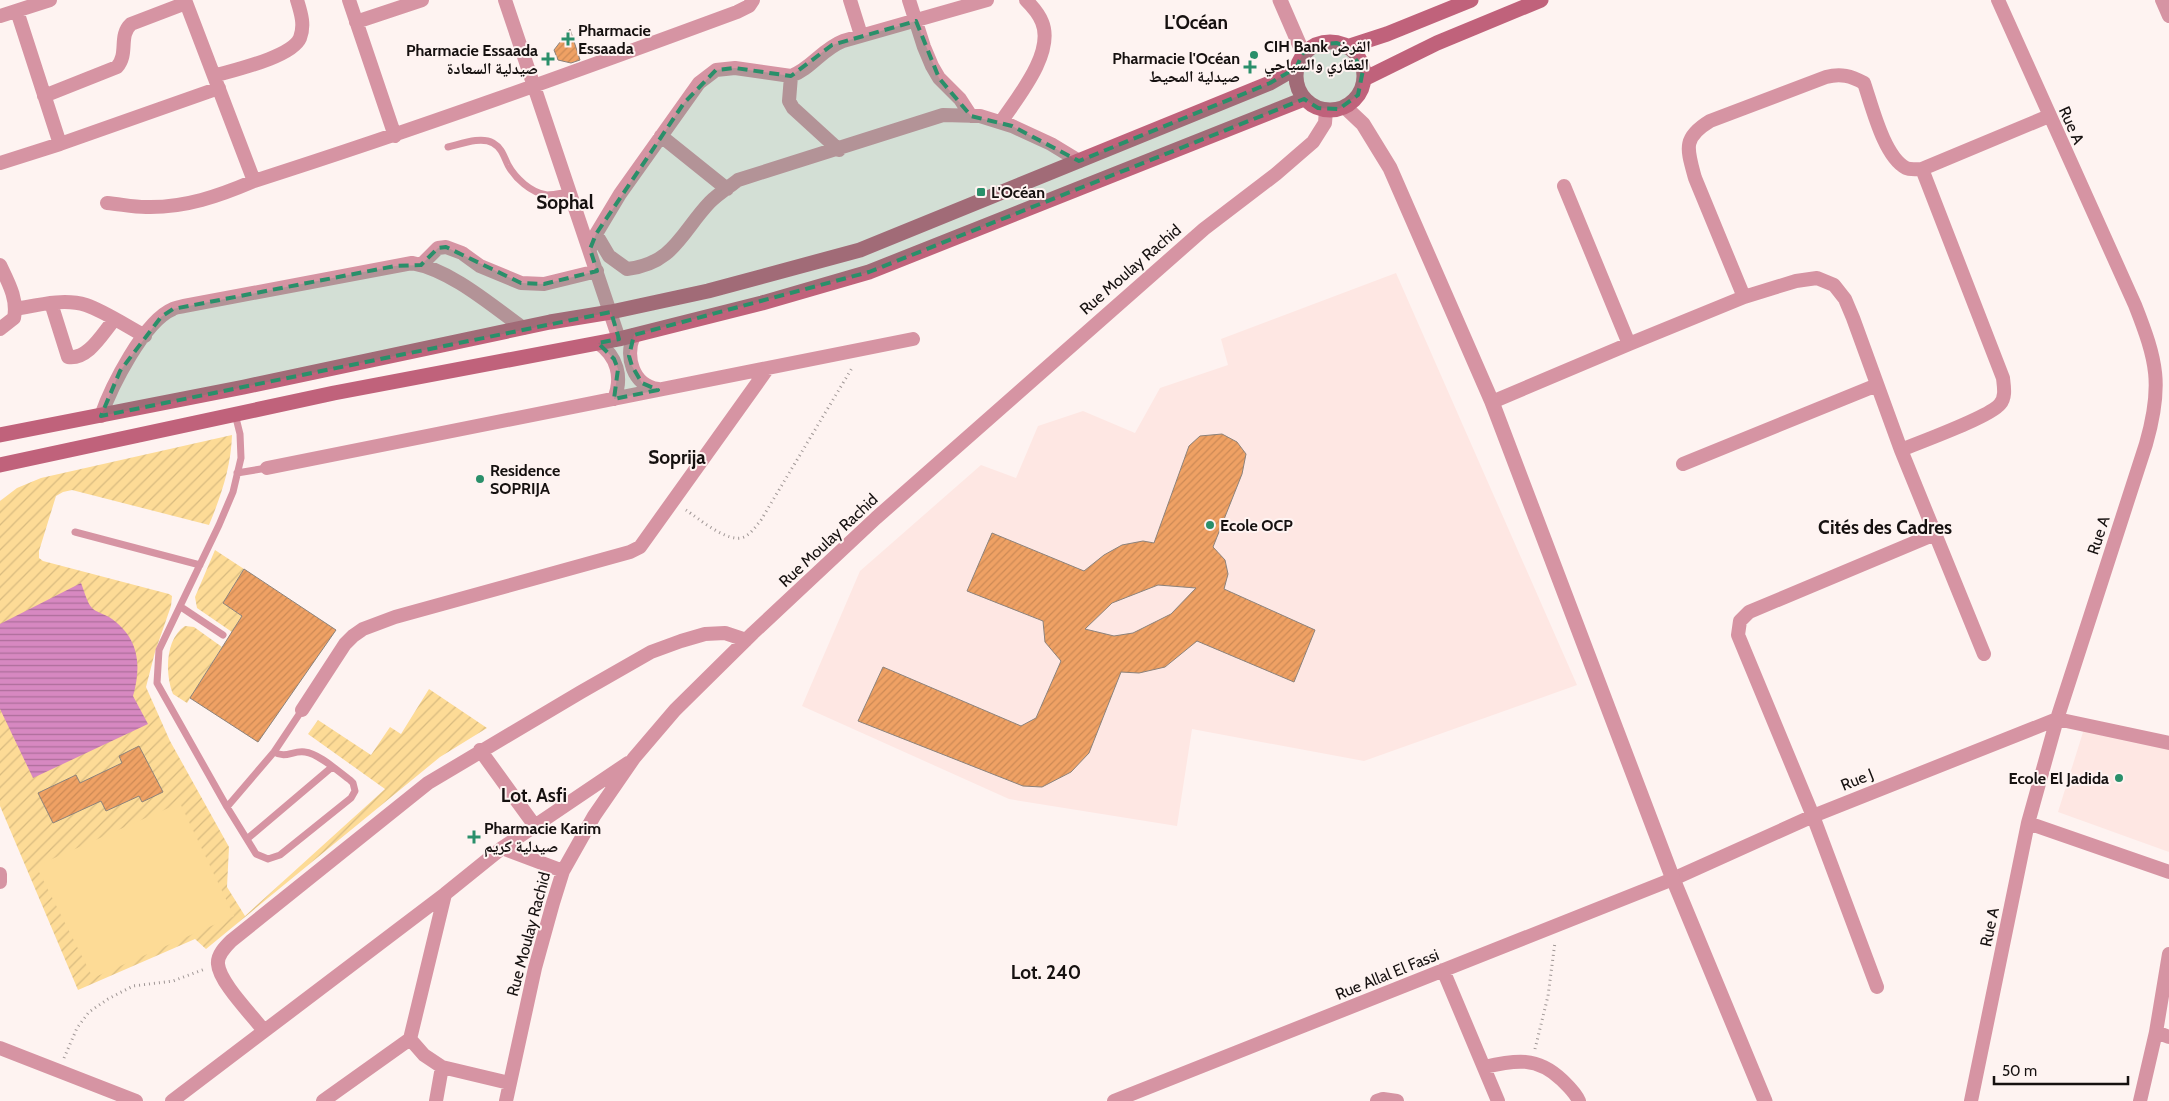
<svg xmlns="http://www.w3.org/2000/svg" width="2169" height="1101" viewBox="0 0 2169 1101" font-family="Cabin,'Noto Naskh Arabic',sans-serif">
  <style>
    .built { fill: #fee7e3 }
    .garden { fill: url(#garden-furrows) }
    .pitch { fill: #fddb96 }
    .water { fill: url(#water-rules) }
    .building { fill: url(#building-hatch); stroke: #8c827b; fill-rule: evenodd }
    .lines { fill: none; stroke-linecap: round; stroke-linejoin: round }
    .path { stroke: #9f9695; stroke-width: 3; stroke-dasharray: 1 4; stroke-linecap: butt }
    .service { stroke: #d694a3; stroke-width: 7 }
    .minor { stroke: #d694a3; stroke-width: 14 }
    .tertiary { stroke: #d694a3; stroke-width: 15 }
    .secondary { stroke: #c0627b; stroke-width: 15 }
    .marked { fill: #2a8f6a; fill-opacity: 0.2; stroke: #2a8f6a; stroke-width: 4; stroke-dasharray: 10 6; stroke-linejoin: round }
    .poi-dot { fill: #2a8f6a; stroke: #fef3f1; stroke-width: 2 }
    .labels { text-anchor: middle; stroke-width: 4; stroke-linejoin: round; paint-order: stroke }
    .poi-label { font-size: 16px; font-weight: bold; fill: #161110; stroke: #fef3f1; text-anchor: start }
    .street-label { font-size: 16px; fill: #161110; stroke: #fef3f1 }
    .quarter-label { font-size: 19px; font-weight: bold; fill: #161110; stroke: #fef3f1 }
  </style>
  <defs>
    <pattern id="garden-furrows" width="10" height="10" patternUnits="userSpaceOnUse" patternTransform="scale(1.25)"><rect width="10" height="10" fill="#fddb96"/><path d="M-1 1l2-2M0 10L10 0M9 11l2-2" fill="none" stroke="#d8bb80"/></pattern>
    <pattern id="water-rules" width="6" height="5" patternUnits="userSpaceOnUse" patternTransform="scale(1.25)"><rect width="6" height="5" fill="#d788c1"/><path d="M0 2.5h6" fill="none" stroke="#ad6e9b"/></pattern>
    <pattern id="building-hatch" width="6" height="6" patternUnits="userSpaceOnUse" patternTransform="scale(1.25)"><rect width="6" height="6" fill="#efa164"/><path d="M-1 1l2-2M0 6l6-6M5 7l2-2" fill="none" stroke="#cc8a56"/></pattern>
  </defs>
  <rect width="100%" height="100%" fill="#fef3f1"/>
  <!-- built -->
  <path class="built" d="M1396,273L1577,685L1364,761L1192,729L1177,826L1009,799L802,706L860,571L981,465L1016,478L1038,426L1083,411L1135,433L1160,388L1228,365L1221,339Z
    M2084,729L2169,745V852L2058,812Z"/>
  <!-- garden -->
  <path class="garden" d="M232,435C231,467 221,496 209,525L72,490L63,492L56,496L39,551V558L43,561L169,594L172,596L171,606L155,652L146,687L170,741L229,847L227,887L245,916L385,789L308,734L318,720L371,755L390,727L401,734L429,689L487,728L440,757L206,949L195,939L78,990L0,806V501L17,488L41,478Z
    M215,550L244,569L223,603L242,616L232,632L197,608L195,597Z
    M185,626L194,627L222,647L187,703L173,694C165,674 165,639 185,626Z"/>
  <!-- pitch -->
  <path class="pitch" d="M180,803L234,916L93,978L36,866Z"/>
  <!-- water -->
  <path class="water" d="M81,583C84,590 87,603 92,608C96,612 104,614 109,617C139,637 142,664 133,696L148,724L33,778L0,709V624Z"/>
  <!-- building -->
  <path class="building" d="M570,29L580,60L571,63L558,60L554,50Z
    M1222,434L1237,442L1246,454L1242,474L1213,547L1225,560L1228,574L1224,589L1315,630L1294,682L1197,641L1165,667L1139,673L1121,672L1089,753L1071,772L1042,787L1023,786L858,721L883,667L1021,726L1036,718L1061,661L1045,642L1043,621L967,591L992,533L1084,571L1104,555L1122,545L1143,541L1154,543L1189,446L1200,436ZM1158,585L1196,588L1171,614L1133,633L1114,636L1085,629L1112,603Z
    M244,569L336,630L258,742L190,698L242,616L223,603Z
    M139,746L163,792L142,802L139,796L106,811L101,801L53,823L38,793L76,775L80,783L122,763L119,756Z"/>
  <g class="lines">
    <!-- path -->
    <path class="path" d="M686,510C698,518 728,544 744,537C751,534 756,526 761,520L852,368
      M1535,1049L1548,996L1555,942
      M64,1058L77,1028L89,1012L108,999L133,986L173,981L205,969"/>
    <!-- service -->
    <path class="service" d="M448,147C461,144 481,136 493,143C502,148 504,157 508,165C515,178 531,193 547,195C554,195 563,193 570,192
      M235,414L240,434L241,458L233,492L219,525L159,650L157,683L227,807L256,854L268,859L280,855L351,798L355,791L353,783L350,780C339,772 318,753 305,752C293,750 286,759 274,752
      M237,473L267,468
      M75,532L200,565
      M181,607L223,635
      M227,807L274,752L302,710
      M247,839L332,767"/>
    <!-- minor -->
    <path class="minor" d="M185,0L254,181C417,129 577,71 737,12L749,6L753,0
      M349,0L395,136
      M505,0L619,339
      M850,0L861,35
      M909,0L924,47L932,66L939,78L960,99L971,116
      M2162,0L2169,16
      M17,11L60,144
      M0,16L50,0
      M356,22L422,0
      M214,76C234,70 292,57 300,38C305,25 301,13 297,0
      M791,76L789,101L793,108L839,150
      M44,96L117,67C129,53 118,36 131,24L186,3
      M1001,122C1017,98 1055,53 1042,22C1039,14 1032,6 1026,0
      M661,136L727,189
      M0,163L60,144L219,88
      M1564,186L1629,344
      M107,203C120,204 133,207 146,207C185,208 219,196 254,181
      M596,234L609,256L627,269C674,264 682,231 710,202C718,194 729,187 738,180L943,115L980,116L1012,126L1051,144L1079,161
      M590,249L596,234L620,194L699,83L716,70L735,68L791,76C811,69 822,49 843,41L987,0
      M0,265C8,282 18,299 14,318L0,329
      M421,265L438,248L446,247L462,253L480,266L521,283L544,284L597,271
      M1744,297L1695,178C1687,149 1682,138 1710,121L1826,77C1841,73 1851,76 1864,83C1872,106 1884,157 1906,168C1910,170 1917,169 1922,169L2049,116
      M51,303L68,357C88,360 102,334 114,320
      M16,309C38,305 64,298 86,305C104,311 128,327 145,336
      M634,335C625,356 632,385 658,389
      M598,343C617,356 623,377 614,399
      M1492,402L1629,344L1744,297L1796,281L1817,278L1834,285L1845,299L1853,318L1901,450L1984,654
      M101,416C111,387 144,321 173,309C176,307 181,307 184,306L412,263C451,270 491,305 523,328
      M1901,450C1920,442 1990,417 2000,404C2006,397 2004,387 2003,378L1922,169
      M1683,464L1877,385
      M267,468L913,339
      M302,710L345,644L353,636L363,629L395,617L630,552L640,547L768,368
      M480,750L535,826
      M2028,823L2169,872
      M502,848L563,871
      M0,874V882
      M445,894L410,1039L424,1055L442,1067L509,1083
      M1443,970L1498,1101
      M1877,987L1813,816L1738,635L1740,621L1749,612L1935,534
      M264,1031C253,1016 219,982 218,964C217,955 225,947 231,941L428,783L581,692L651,652L681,641L705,634L725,633L746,640
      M2156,1032L2169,1037
      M0,1048L136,1101
      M1484,1067C1515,1060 1537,1056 1562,1080C1569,1087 1575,1092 1579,1101
      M172,1101L445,894L502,848L628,763
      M323,1101L410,1039
      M436,1101L442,1067
      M506,1101L535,968L553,903L563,871L594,816L634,758L675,710L753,633L876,518L1204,229L1276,174L1313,142L1325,123L1326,110
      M1114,1101L1673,879L1813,816L2057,719L2169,743
      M1377,1101L1383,1099L1397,1101
      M1971,1101L2028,823L2057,719L2146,444C2163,385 2157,361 2135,305L1998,0
      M2140,1101L2156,1032L2169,954"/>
    <!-- tertiary -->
    <path class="tertiary" d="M1280,0L1303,53
      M1345,107L1363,124L1390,168L1492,402L1673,879L1765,1101"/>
    <!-- secondary -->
    <path class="secondary" d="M1296 76a34 34 0 1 1 68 0a34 34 0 1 1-68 0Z
      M1347,47L1387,34L1471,0
      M1364,79L1437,43L1541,0
      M0,435L244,387L550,322L611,312L708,291L860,250L1270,83L1296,68
      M0,465L334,393L619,339L762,303L869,272L1304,99"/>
  </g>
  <!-- marked area -->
  <path class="marked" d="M916,21L939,78L971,116L1012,126L1079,161L1270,83L1296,68L1303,53L1315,45L1337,43L1347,47L1363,70L1358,95L1339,109L1318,108L1304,99L869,272L634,335L629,356L632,366L642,383L658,390L614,399L618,369L614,359L598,343L619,339L611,312L101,416L120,371L161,317L173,309L395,266L421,265L438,248L446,247L521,283L544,284L597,271L590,249L596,234L684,103L716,70L735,68L791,76L832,45Z"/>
  <!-- markers -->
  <g class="poi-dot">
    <path d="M565.5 31.5h5v5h5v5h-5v5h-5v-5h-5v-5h5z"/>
    <circle cx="1254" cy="55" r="5"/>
    <path d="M545.5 51.5h5v5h5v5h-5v5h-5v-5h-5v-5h5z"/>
    <path d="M1247.5 59.5h5v5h5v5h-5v5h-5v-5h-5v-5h5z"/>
    <rect x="976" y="187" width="10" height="10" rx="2.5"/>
    <circle cx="480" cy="479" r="5"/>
    <circle cx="1210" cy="525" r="5"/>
    <circle cx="2119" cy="778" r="5"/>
    <path d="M471.5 829.5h5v5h5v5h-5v5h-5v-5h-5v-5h5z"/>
  </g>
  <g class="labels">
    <!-- poi labels -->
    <g class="poi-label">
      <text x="578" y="36">Pharmacie<tspan x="578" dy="18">Essaada</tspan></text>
      <text x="1264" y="52">CIH Bank القرض<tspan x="1264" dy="18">العقاري والسياحي</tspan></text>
      <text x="538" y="56" text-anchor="end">Pharmacie Essaada<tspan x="538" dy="18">صيدلية السعادة</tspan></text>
      <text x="1240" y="64" text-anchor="end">Pharmacie l'Océan<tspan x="1240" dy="18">صيدلية المحيط</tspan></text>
      <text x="991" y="198">L'Océan</text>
      <text x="490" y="476">Residence<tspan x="490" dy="18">SOPRIJA</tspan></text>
      <text x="1220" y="531">Ecole OCP</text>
      <text x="2109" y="784" text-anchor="end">Ecole El Jadida</text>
      <text x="484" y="834">Pharmacie Karim<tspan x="484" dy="18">صيدلية كريم</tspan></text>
    </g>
    <!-- street labels -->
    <g class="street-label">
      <text transform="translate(2072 125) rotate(66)" y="6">Rue A</text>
      <text transform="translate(1130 269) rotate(-41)" y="6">Rue Moulay Rachid</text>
      <text transform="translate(2098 535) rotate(-72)" y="6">Rue A</text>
      <text transform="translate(828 540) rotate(-43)" y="6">Rue Moulay Rachid</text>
      <text transform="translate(1857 779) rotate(-22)" y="6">Rue J</text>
      <text transform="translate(1989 927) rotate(-78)" y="6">Rue A</text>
      <text transform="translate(528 934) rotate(-75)" y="6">Rue Moulay Rachid</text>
      <text transform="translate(1387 974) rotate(-22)" y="6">Rue Allal El Fassi</text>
    </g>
    <!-- quarter labels -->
    <g class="quarter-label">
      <text x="1196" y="29">L'Océan</text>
      <text x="565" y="209">Sophal</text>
      <text x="677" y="464">Soprija</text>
      <text x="1885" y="534">Cités des Cadres</text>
      <text x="534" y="802">Lot. Asfi</text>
      <text x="1046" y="979">Lot. 240</text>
    </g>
  </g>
  <!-- scale -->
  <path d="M1994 1076v8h134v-8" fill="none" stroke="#161110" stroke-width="2.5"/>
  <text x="2002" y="1076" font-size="15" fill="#161110" stroke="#fef3f1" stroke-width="4" paint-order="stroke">50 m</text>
</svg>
